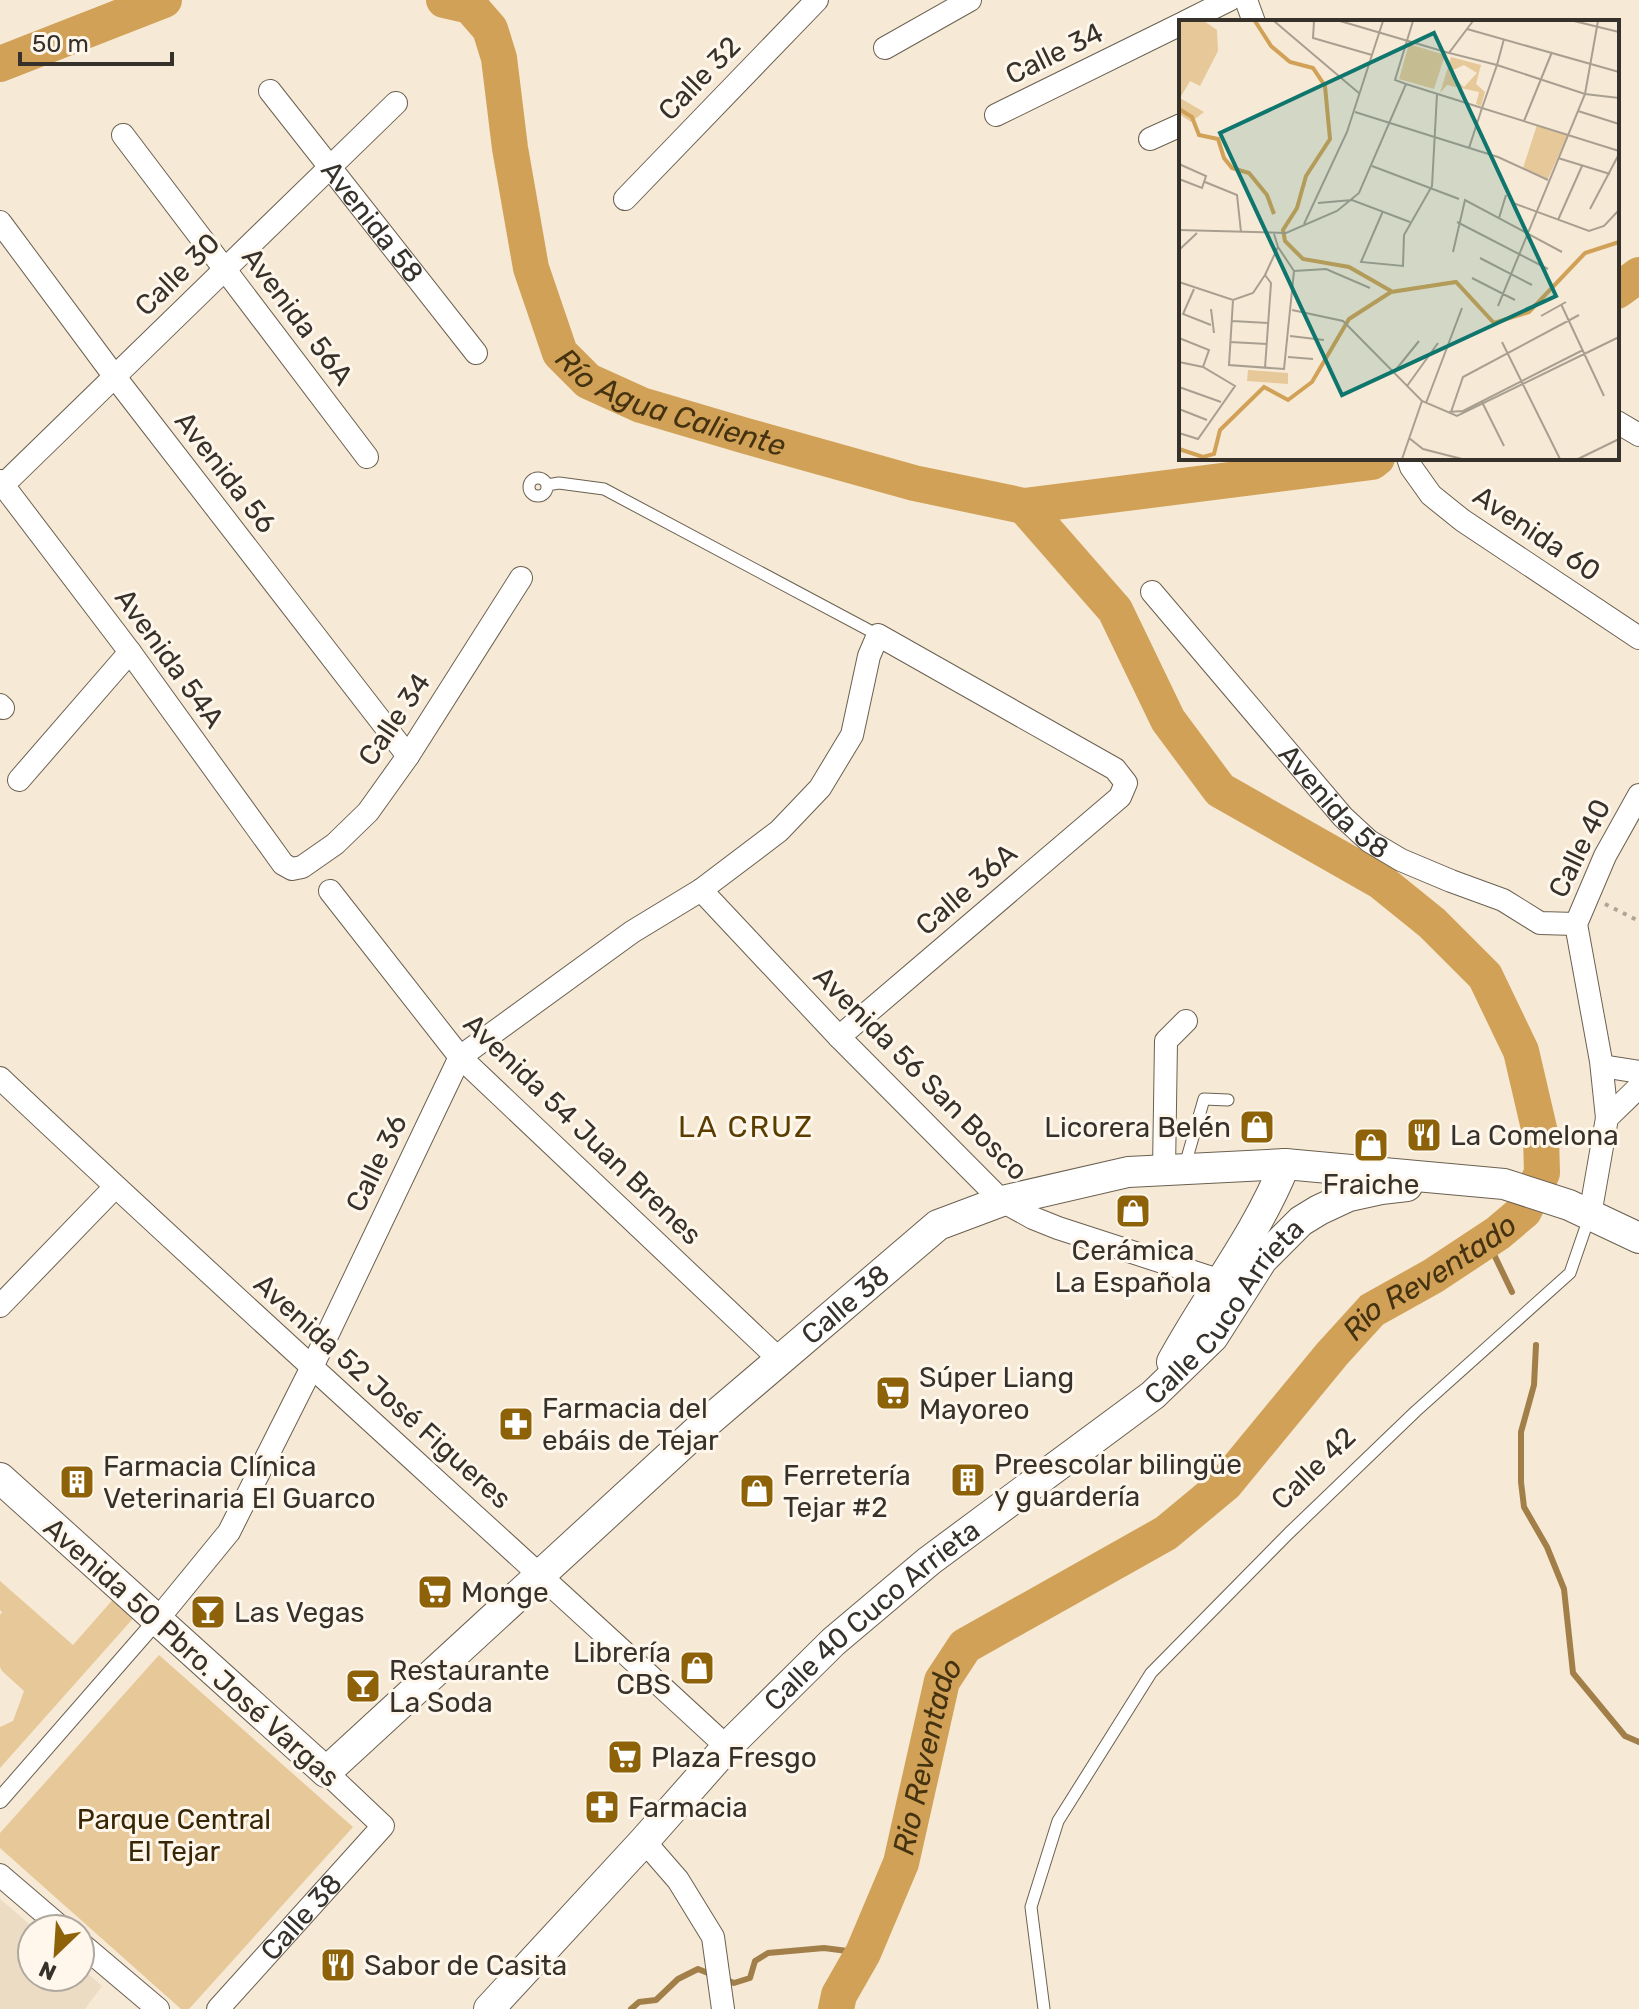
<svg xmlns="http://www.w3.org/2000/svg" width="1639" height="2009" viewBox="0 0 1639 2009" font-family="Rubik,sans-serif">
  <style>
    .built { fill: #eddcc4 }
    .green { fill: #e7c898 }
    .lines { fill: none; stroke-linecap: round; stroke-linejoin: round }
    .stream { stroke: #a27f49; stroke-width: 6 }
    .river { stroke: #d0a156; stroke-width: 36 }
    .service-casing { stroke: #6b6050; stroke-width: 13 }
    .pedestrian-casing { stroke: #6b6050; stroke-width: 18 }
    .minor-casing { stroke: #6b6050; stroke-width: 24 }
    .secondary-casing { stroke: #6b6050; stroke-width: 32 }
    .path { stroke: #afa596; stroke-width: 4; stroke-dasharray: 4 6; stroke-linecap: butt }
    .service { stroke: #fff; stroke-width: 11 }
    .pedestrian { stroke: #fff; stroke-width: 16 }
    .minor { stroke: #fff; stroke-width: 22 }
    .secondary { stroke: #fff; stroke-width: 30 }
    .labels { text-anchor: middle; stroke-width: 6; stroke-linejoin: round; paint-order: stroke }
    .street-label { font-size: 28px; fill: #36312a; stroke: #fff7ec }
    .poi-label { font-size: 28px; fill: #36312a; stroke: #fff7ec; text-anchor: start }
    .park-label { font-size: 28px; fill: #392604; stroke: #fff7ec }
    .water-label { font-size: 30px; font-style: italic; fill: #453210; stroke: #fff7ec }
    .neighbourhood-label { font-size: 30px; letter-spacing: 2px; fill: #5b3d00; stroke: #fff7ec }
    .inset-river { fill: none; stroke: #d0a156; stroke-width: 4 }
    .inset-road { fill: none; stroke: #a99f91; stroke-width: 2 }
    .view { fill: #0f766e; fill-opacity: 0.15; stroke: #0f766e; stroke-width: 4 }
    .inset-edge { fill: none; stroke: #36312a; stroke-width: 4 }
  </style>
  <rect width="100%" height="100%" fill="#f6e9d6"/>
  <!-- built -->
  <path class="built" d="M0,1899L35,1929H32V1977H80V1967L102,1986L85,2009H0Z"/>
  <!-- green -->
  <path class="green" d="M0,1581L73,1645L116,1596L137,1614L0,1768V1727L13,1721L24,1691L2,1671L0,1667V1615L2,1612L0,1610Z
    M159,1655L353,1827L189,2009H181L0,1848V1833Z"/>
  <g class="lines">
    <!-- stream -->
    <path class="stream" d="M1487,1240L1512,1292
      M1536,1345L1534,1385L1521,1432V1482L1524,1507L1547,1547L1564,1589L1573,1673L1625,1736L1639,1742
      M724,1979L734,1983L750,1978L755,1961L768,1953L824,1948L863,1953
      M631,2009L639,2002L656,2000L678,1979L698,1969L713,1975"/>
    <!-- river -->
    <g class="river">
      <path id="s1" d="M444,0L470,6L490,29L499,58L510,148L531,268L560,353L588,381L641,405L746,436L914,483L1024,506L1372,462L1377,458"/>
      <path d="M0,64L164,0"/>
      <path d="M1617,291L1639,275"/>
      <path id="s2" d="M836,2009L839,1995L863,1953L901,1863L942,1681L965,1646L1166,1533L1225,1484L1332,1354L1372,1310L1433,1276L1498,1233L1524,1211L1542,1173L1541,1137L1521,1051L1485,976L1432,923L1380,881L1220,790L1168,720L1115,610L1024,506"/>
    </g>
    <defs>
      <path id="service" d="M529 487a9 9 0 1 1 18 0a9 9 0 1 1-18 0Z
        M547,485L559,483L604,489L878,635
        M1185,1165L1204,1099L1228,1100
        M1044,2009L1031,1907L1058,1821L1151,1673L1289,1533L1416,1411L1570,1273L1590,1215"/>
      <path id="pedestrian" d="M0,1800L157,1620"/>
      <g id="minor">
        <path d="M1246,0L1254,22"/>
        <path d="M1185,22L1229,0"/>
        <path d="M885,48L970,0"/>
        <path id="s3" d="M270,91L476,353"/>
        <path d="M996,115L1181,24"/>
        <path d="M123,135L367,457"/>
        <path d="M1150,139L1181,125"/>
        <path d="M625,199L817,0"/>
        <path d="M0,222L115,377L408,756"/>
        <path d="M1617,422L1639,435"/>
        <path d="M1408,458L1411,467L1431,495L1462,520L1639,638"/>
        <path d="M0,481L130,652L283,864L292,869L302,867L335,844L368,812L408,756L521,578"/>
        <path d="M0,488L396,103"/>
        <path id="s4" d="M1152,592L1343,817L1369,841L1401,860L1451,881L1503,900L1540,923L1576,924"/>
        <path d="M0,705L3,708"/>
        <path d="M19,780L130,652"/>
        <path d="M701,890L839,1037L1002,1201L1033,1218L1058,1228L1221,1281"/>
        <path d="M330,891L460,1057L779,1359"/>
        <path d="M1602,1066L1639,1072"/>
        <path d="M0,1078C239,1304 485,1523 727,1747"/>
        <path d="M1607,1118L1601,1061L1576,924L1605,856L1639,795"/>
        <path d="M1164,1170L1166,1041L1186,1021"/>
        <path d="M1590,1215L1607,1118L1639,1087"/>
        <path d="M0,1306L115,1187"/>
        <path d="M157,1620L229,1532L312,1367L460,1057L632,932L701,890L779,831L820,788L852,735L869,656L878,635L1115,769L1126,783L1120,797L839,1037"/>
        <path d="M644,1841L678,1880L713,1937L723,2009"/>
        <path d="M0,1875L63,1929"/>
        <path d="M80,1943L158,2009"/>
        <path id="s5" d="M218,2009L383,1826L326,1772"/>
      </g>
      <g id="secondary">
        <path d="M1172,1362C1209,1294 1256,1236 1285,1164"/>
        <path id="s6" d="M0,1478L326,1772L698,1430L938,1225L1002,1201L1128,1172L1285,1164L1504,1184L1569,1205L1639,1238"/>
        <path id="s7" d="M489,2009L644,1841L727,1747L833,1642L929,1561L1153,1395L1213,1337L1262,1260L1301,1221L1319,1210L1349,1196L1381,1189L1407,1186"/>
      </g>
    </defs>
    <!-- service casing -->
    <use href="#service" class="service-casing"/>
    <!-- pedestrian casing -->
    <use href="#pedestrian" class="pedestrian-casing"/>
    <!-- minor casing -->
    <use href="#minor" class="minor-casing"/>
    <!-- secondary casing -->
    <use href="#secondary" class="secondary-casing"/>
    <!-- path -->
    <path class="path" d="M1605,904L1639,921"/>
    <!-- service -->
    <use href="#service" class="service"/>
    <!-- pedestrian -->
    <use href="#pedestrian" class="pedestrian"/>
    <!-- minor -->
    <use href="#minor" class="minor"/>
    <!-- secondary -->
    <use href="#secondary" class="secondary"/>
  </g>
  <!-- icons -->
  <defs>
    <symbol id="shop-square" viewBox="-11 -11 22 22"><rect x="-9" y="-9" width="18" height="18" rx="4" fill="#8e6208" stroke="#fff7ec"/><path d="M-5-2.5h2.3a2.7 3.5 0 0 1 5.4 0H5L5.5 6h-11ZM-1.5-2.5h3a1.5 2.3 0 0 0-3 0Z" fill="#fff"/></symbol>
    <symbol id="restaurant-square" viewBox="-11 -11 22 22"><rect x="-9" y="-9" width="18" height="18" rx="4" fill="#8e6208" stroke="#fff7ec"/><path d="M-5-6h1v4h1v-4h1v4h1v-4h1v5L-1.5 .5V6h-2V.5L-5-1ZM5-6V6H3V1.5H1.5Q1.5-4 5-6Z" fill="#fff"/></symbol>
    <symbol id="supermarket-square" viewBox="-11 -11 22 22"><rect x="-9" y="-9" width="18" height="18" rx="4" fill="#8e6208" stroke="#fff7ec"/><path d="M-6-5.5h2.5l.6 2H6L4.5 2H-2.5L-4.4-4H-6ZM-1.5 3.2a1.3 1.3 0 1 0 .1 0ZM3 3.2a1.3 1.3 0 1 0 .1 0Z" fill="#fff"/></symbol>
    <symbol id="pharmacy-square" viewBox="-11 -11 22 22"><rect x="-9" y="-9" width="18" height="18" rx="4" fill="#8e6208" stroke="#fff7ec"/><path d="M-2-6h4v4h4v4h-4v4h-4v-4h-4v-4h4Z" fill="#fff"/></symbol>
    <symbol id="building-square" viewBox="-11 -11 22 22"><rect x="-9" y="-9" width="18" height="18" rx="4" fill="#8e6208" stroke="#fff7ec"/><path d="M-4-6H4V6H1V3H-1V6H-4ZM-2.5-4.3h1.7v1.8h-1.7ZM.8-4.3h1.7v1.8H.8ZM-2.5-1h1.7V.8h-1.7ZM.8-1h1.7V.8H.8Z" fill="#fff"/></symbol>
    <symbol id="bar-square" viewBox="-11 -11 22 22"><rect x="-9" y="-9" width="18" height="18" rx="4" fill="#8e6208" stroke="#fff7ec"/><path d="M-6-5H6L.8 .8V4.5H3.5V6h-7V4.5H-.8V.8Z" fill="#fff"/></symbol>
  </defs>
  <g fill-rule="evenodd">
    <use href="#shop-square" x="1237" y="1107" width="40" height="40"/>
    <use href="#restaurant-square" x="1404" y="1115" width="40" height="40"/>
    <use href="#shop-square" x="1351" y="1125" width="40" height="40"/>
    <use href="#shop-square" x="1113" y="1191" width="40" height="40"/>
    <use href="#supermarket-square" x="873" y="1373" width="40" height="40"/>
    <use href="#pharmacy-square" x="496" y="1404" width="40" height="40"/>
    <use href="#building-square" x="948" y="1460" width="40" height="40"/>
    <use href="#building-square" x="57" y="1462" width="40" height="40"/>
    <use href="#shop-square" x="737" y="1471" width="40" height="40"/>
    <use href="#supermarket-square" x="415" y="1572" width="40" height="40"/>
    <use href="#bar-square" x="188" y="1592" width="40" height="40"/>
    <use href="#shop-square" x="677" y="1648" width="40" height="40"/>
    <use href="#bar-square" x="343" y="1666" width="40" height="40"/>
    <use href="#supermarket-square" x="605" y="1737" width="40" height="40"/>
    <use href="#pharmacy-square" x="582" y="1787" width="40" height="40"/>
    <use href="#restaurant-square" x="318" y="1945" width="40" height="40"/>
  </g>
  <g class="labels">
    <!-- street labels -->
    <g class="street-label">
      <text transform="translate(1054 53) rotate(-26)" y="10">Calle 34</text>
      <text transform="translate(699 78) rotate(-46)" y="10">Calle 32</text>
      <text dy="10" stroke="none"><textPath href="#s3" startOffset="166">Avenida 58</textPath></text>
      <text transform="translate(177 274) rotate(-44)" y="10">Calle 30</text>
      <text transform="translate(298 316) rotate(53)" y="10">Avenida 56A</text>
      <text transform="translate(226 472) rotate(52)" y="10">Avenida 56</text>
      <text transform="translate(1537 533) rotate(34)" y="10">Avenida 60</text>
      <text transform="translate(170 658) rotate(54)" y="10">Avenida 54A</text>
      <text transform="translate(394 719) rotate(-56)" y="10">Calle 34</text>
      <text dy="10" stroke="none"><textPath href="#s4" startOffset="278">Avenida 58</textPath></text>
      <text transform="translate(1579 848) rotate(-64)" y="10">Calle 40</text>
      <text transform="translate(966 889) rotate(-41)" y="10">Calle 36A</text>
      <text transform="translate(921 1073) rotate(45)" y="10">Avenida 56 San Bosco</text>
      <text transform="translate(583 1129) rotate(44)" y="10">Avenida 54 Juan Brenes</text>
      <text transform="translate(376 1163) rotate(-64)" y="10">Calle 36</text>
      <text dy="10" stroke="none"><textPath href="#s7" startOffset="1018">Calle Cuco Arrieta</textPath></text>
      <text dy="10" stroke="none"><textPath href="#s6" startOffset="1138">Calle 38</textPath></text>
      <text transform="translate(383 1391) rotate(42)" y="10">Avenida 52 José Figueres</text>
      <text transform="translate(1313 1468) rotate(-44)" y="10">Calle 42</text>
      <text dy="10" stroke="none"><textPath href="#s7" startOffset="550">Calle 40 Cuco Arrieta</textPath></text>
      <text transform="translate(192 1652) rotate(42)" y="10">Avenida 50 Pbro. José Vargas</text>
      <text dy="10" stroke="none"><textPath href="#s5" startOffset="124">Calle 38</textPath></text>
    </g>
    <!-- poi labels -->
    <g class="poi-label">
      <text x="1231" y="1137" text-anchor="end">Licorera Belén</text>
      <text x="1450" y="1145">La Comelona</text>
      <text x="1371" y="1194" text-anchor="middle">Fraiche</text>
      <text x="1133" y="1260" text-anchor="middle">Cerámica<tspan x="1133" dy="32">La Española</tspan></text>
      <text x="919" y="1387">Súper Liang<tspan x="919" dy="32">Mayoreo</tspan></text>
      <text x="542" y="1418">Farmacia del<tspan x="542" dy="32">ebáis de Tejar</tspan></text>
      <text x="994" y="1474">Preescolar bilingüe<tspan x="994" dy="32">y guardería</tspan></text>
      <text x="103" y="1476">Farmacia Clínica<tspan x="103" dy="32">Veterinaria El Guarco</tspan></text>
      <text x="783" y="1485">Ferretería<tspan x="783" dy="32">Tejar #2</tspan></text>
      <text x="461" y="1602">Monge</text>
      <text x="234" y="1622">Las Vegas</text>
      <text x="671" y="1662" text-anchor="end">Librería<tspan x="671" dy="32">CBS</tspan></text>
      <text x="389" y="1680">Restaurante<tspan x="389" dy="32">La Soda</tspan></text>
      <text x="651" y="1767">Plaza Fresgo</text>
      <text x="628" y="1817">Farmacia</text>
      <text x="364" y="1975">Sabor de Casita</text>
    </g>
    <!-- park labels -->
    <g class="park-label">
      <text x="174" y="1829">Parque Central<tspan x="174" dy="32">El Tejar</tspan></text>
    </g>
    <!-- water labels -->
    <g class="water-label">
      <text dy="10" stroke="none"><textPath href="#s1" startOffset="514">Río Agua Caliente</textPath></text>
      <text dy="10" stroke="none"><textPath href="#s2" startOffset="990">Rio Reventado</textPath></text>
      <text dy="10" stroke="none"><textPath href="#s2" startOffset="270">Rio Reventado</textPath></text>
    </g>
    <!-- neighbourhood labels -->
    <g class="neighbourhood-label">
      <text x="746" y="1137">LA CRUZ</text>
    </g>
  </g>
  <!-- overview -->
  <g transform="translate(1179 20)">
    <rect width="440" height="440" fill="#f6e9d6"/>
    <path d="M0,1H25L38,10L39,31L21,66L11,61L1,78L25,92L12,102L0,94ZM230,24L266,35L255,69L220,59ZM272,37L302,45L297,64L306,72L302,86L297,84L300,72L268,65L261,73ZM285,45L298,53L285,67L270,52ZM358,105L389,114L369,159L344,148ZM69,350L109,353V364L68,361Z" fill="#e7c898" fill-rule="evenodd"/>
    <path class="inset-river" d="M76,1L92,26L111,42L134,48L146,66L151,119L127,156L118,188L104,210L106,221L124,239L170,247L212,271M0,89L13,97L20,115L39,119L45,138L53,148L70,153L88,175L95,194M0,429L24,437L35,434L41,410L85,367L109,380L133,362L170,299L212,272L277,262L315,303L350,292L406,233L440,222"/>
    <path class="inset-road" d="M95,1L181,74M135,1L134,18L193,35M161,1L270,33M395,1L440,12M288,9L440,52M325,19L318,45L406,74L440,78M227,64L216,60L234,1M399,91L440,104M176,92L319,137L369,160M345,101L373,32M290,128L303,88L440,131M379,138L431,154M0,144L27,156L23,168L0,159M193,146L280,179M26,162L58,175L62,212M139,183L173,180L231,202M334,183L410,211L425,206L440,190M411,189L440,134M204,191L182,242L224,246L225,215L253,166L258,74M320,198L327,175M379,200L403,146M278,202L369,249M125,204L168,112L204,1M0,210L107,213L158,191L180,173L227,64L303,88L318,45L270,33L294,1M0,230L18,213M274,232L286,180L383,232M301,238L353,265M115,251L147,249L191,268M293,258L336,280M0,262L54,280L74,273L86,255M15,269L4,294L32,305M54,280L50,345L105,349L115,251L99,227M382,284L425,376M319,286L406,74L419,1M32,289L35,313M113,290L164,301L243,381L278,396L440,317M362,296L387,282M53,301L89,303M111,316L145,320M0,318L30,330L24,347M51,322L88,324M323,322L381,439M109,337L134,339M0,342L24,347L56,366L19,419L0,413M86,348L92,263L86,255L99,227L95,214M215,352L240,321M228,366L259,323M0,367L42,382M303,382L325,426M247,383L283,288M0,389L28,400M270,392L284,391L404,330M272,392L284,357L400,295M230,418L244,429L283,439M223,439L243,381M399,439L440,419"/>
    <path class="view" d="M255,13L377,276L163,375L41,113Z"/>
    <rect width="440" height="440" class="inset-edge"/>
  </g>
  <!-- north arrow -->
  <g transform="translate(56 1953) rotate(205)"><circle r="38" fill="#fff7ec" stroke="#afa89e" stroke-width="2"/>
  <path d="M0-6L14 30L0 20L-14 30Z" fill="#8e6208"/>
  <text y="-12" font-size="22" font-weight="bold" text-anchor="middle" fill="#36312a">N</text>
  </g>
  <!-- scale -->
  <path d="M20 52v12h152v-12" fill="none" stroke="#36312a" stroke-width="4"/>
  <text x="32" y="52" font-size="24" fill="#36312a" stroke="#fff7ec" stroke-width="6" paint-order="stroke">50 m</text>
</svg>
